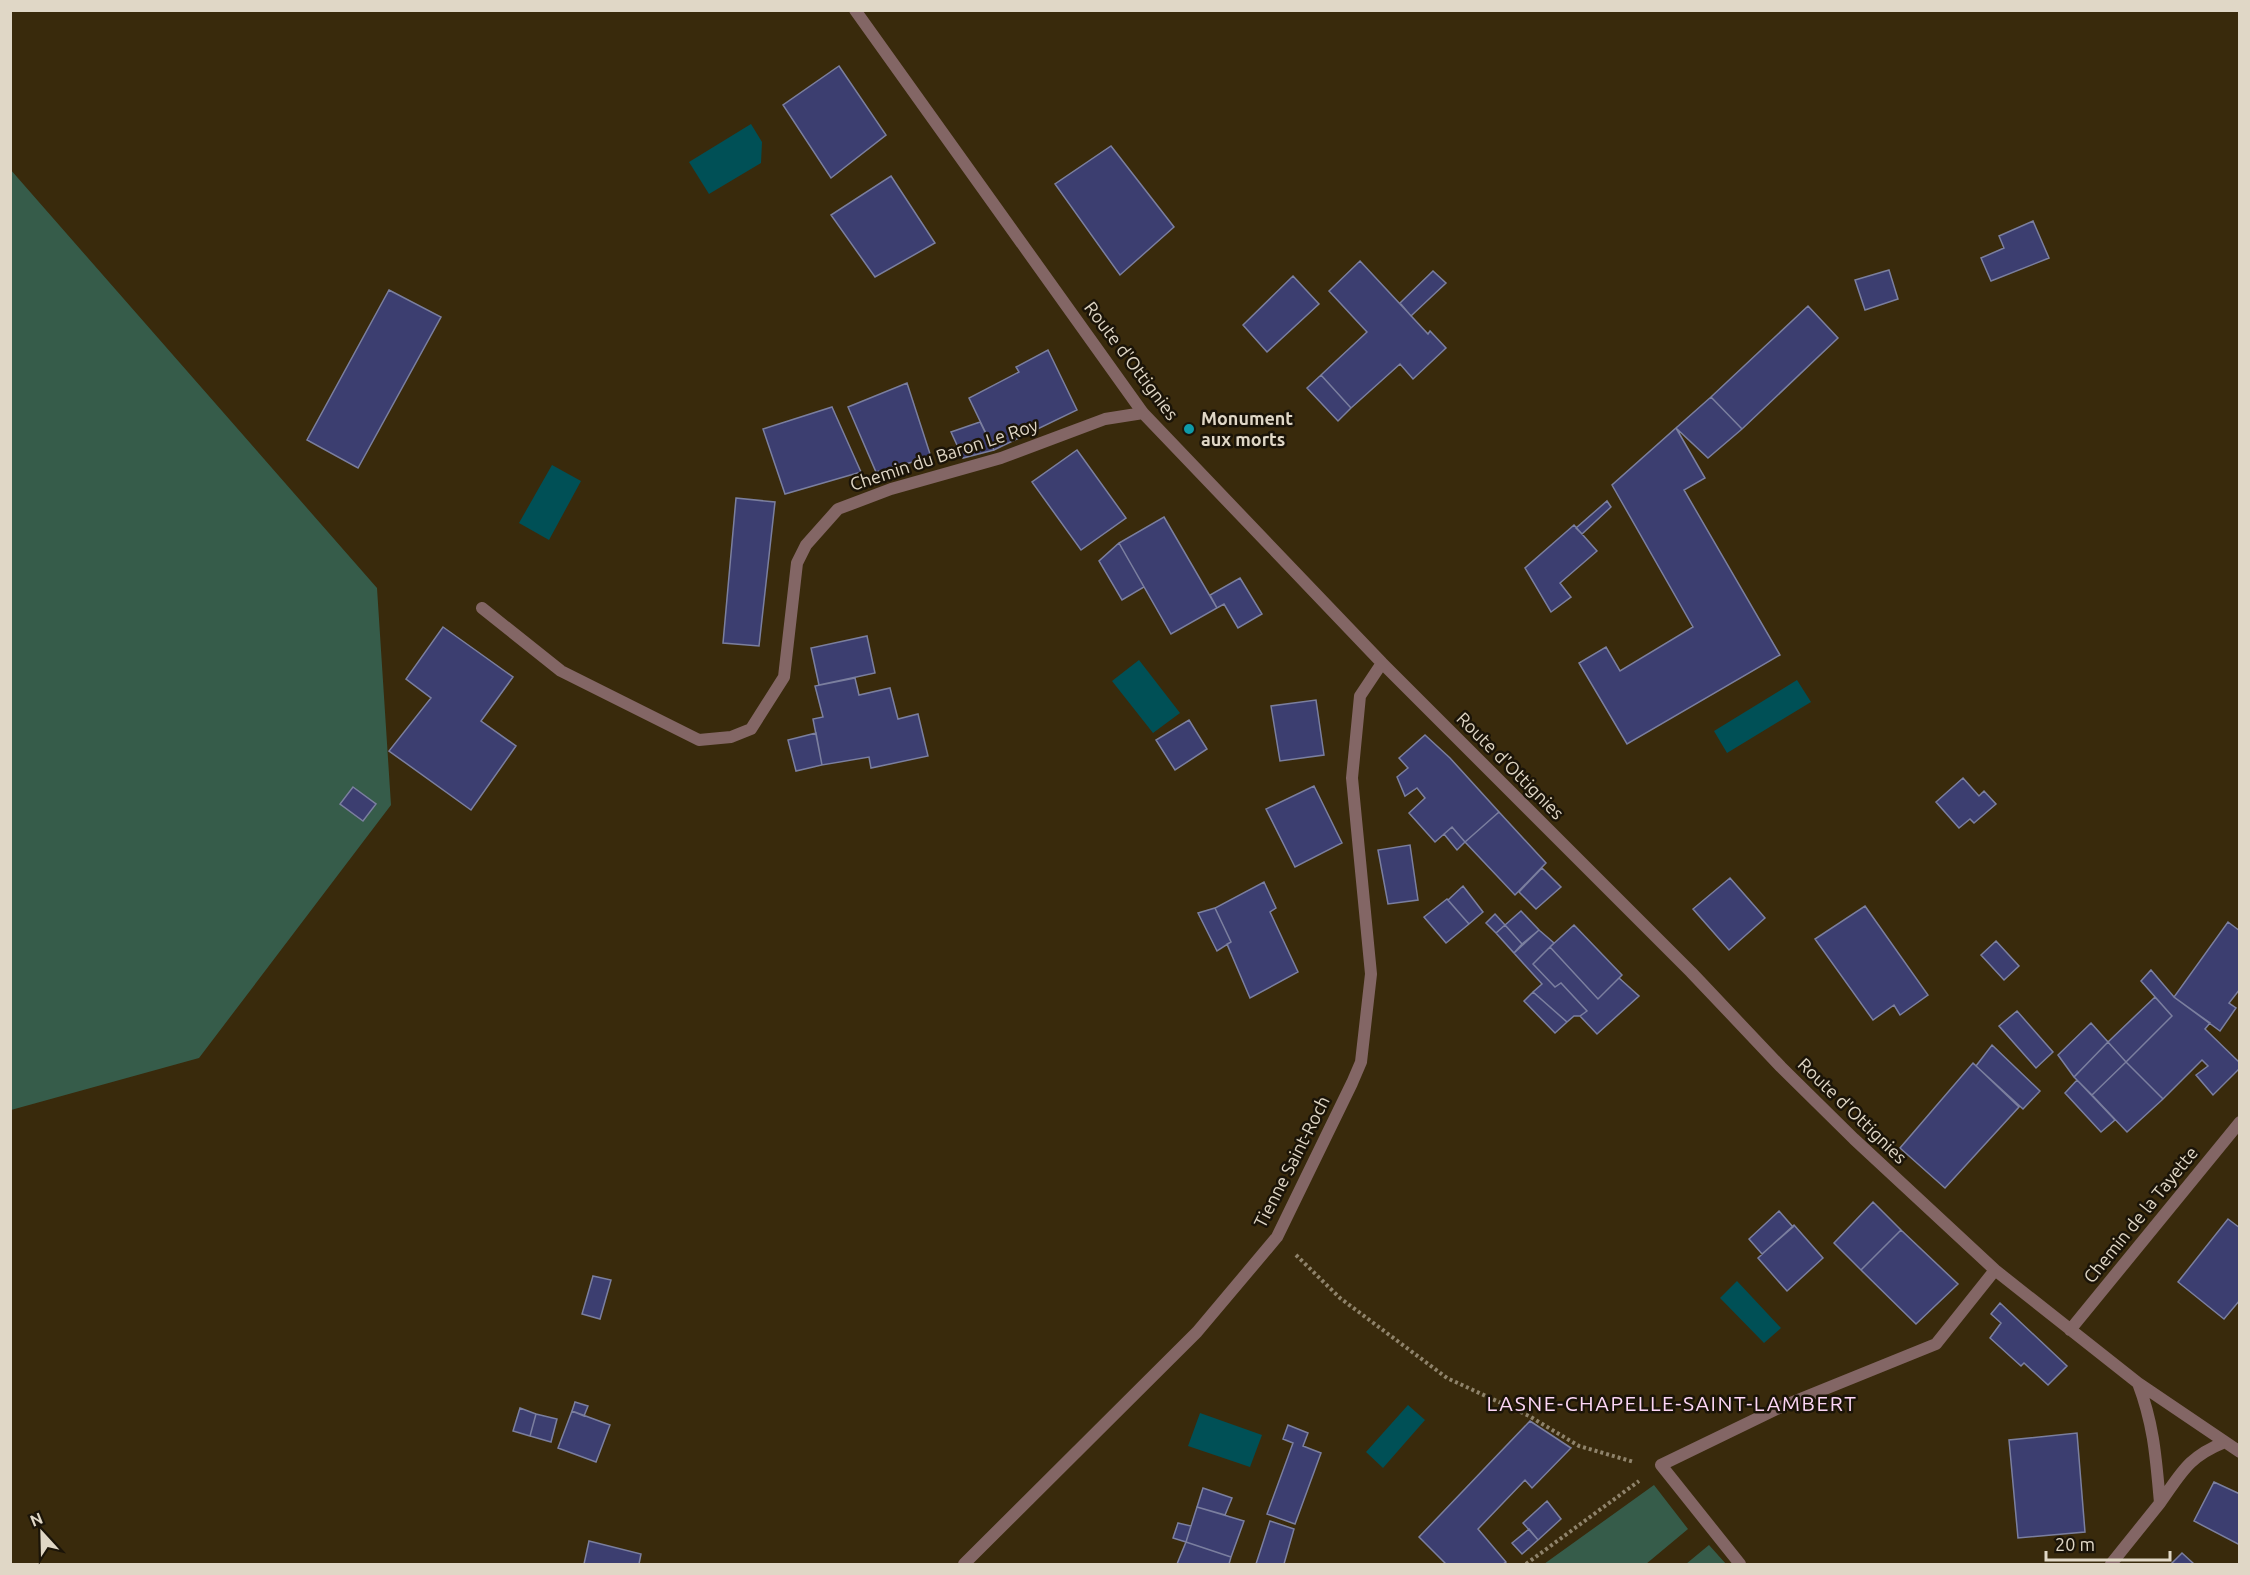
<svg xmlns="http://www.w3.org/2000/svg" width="2250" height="1575" viewBox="0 0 2250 1575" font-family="Ubuntu,sans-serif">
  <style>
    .green { fill: #365c4a }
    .water { fill: #005056 }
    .building { fill: #3c3e70; stroke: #7b7f9f; stroke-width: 1.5 }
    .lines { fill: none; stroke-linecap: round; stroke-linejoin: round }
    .path { stroke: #8f836b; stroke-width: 4; stroke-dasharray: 3 3; stroke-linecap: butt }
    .minor { stroke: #836665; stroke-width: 12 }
    .culture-dot { fill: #0f9aa8; stroke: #1b1408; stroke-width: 2 }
    .labels { text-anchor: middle; stroke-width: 5; stroke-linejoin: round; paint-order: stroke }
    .street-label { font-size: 18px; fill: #e0d7c6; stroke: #1b1408 }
    .poi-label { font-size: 18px; font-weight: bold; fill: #e0d7c6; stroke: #1b1408; text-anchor: start }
    .quarter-label { font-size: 21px; letter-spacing: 1.5px; fill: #fdd6f6; stroke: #1b1408 }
  </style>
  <rect width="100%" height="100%" fill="#392a0c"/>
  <!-- green -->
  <path class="green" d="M10,169L377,588L391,805L199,1058L11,1110Z
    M1654,1485L1688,1529L1646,1564H1544Z
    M1709,1545L1726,1564H1686Z"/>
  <!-- water -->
  <path class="water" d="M751,124L762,142L761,163L709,194L689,162Z
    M552,465L581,481L549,540L519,523Z
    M1139,660L1180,713L1153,733L1112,681Z
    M1797,680L1811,702L1727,753L1714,731Z
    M1737,1281L1781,1328L1764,1343L1720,1298Z
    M1408,1405L1425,1420L1383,1468L1366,1452Z
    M1200,1413L1262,1435L1250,1467L1188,1446Z"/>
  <!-- building -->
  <path class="building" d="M839,66L886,135L831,178L783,105Z
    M1111,146L1174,227L1120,275L1055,184Z
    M891,176L935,243L875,277L831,215Z
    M2033,221L2049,258L1991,281L1981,258L2004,248L1999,236Z
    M1360,261L1428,334L1430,331L1446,348L1413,379L1400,364L1351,408L1321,375L1367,332L1329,291Z
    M1889,270L1898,299L1865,310L1855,280Z
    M1433,271L1446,283L1411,316L1400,303Z
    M1293,276L1319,304L1267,352L1243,325Z
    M389,290L441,317L358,468L307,440Z
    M1808,306L1838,338L1742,429L1711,397Z
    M1048,350L1077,410L994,450L969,398L1019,372L1016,367Z
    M1321,375L1351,408L1338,421L1307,388Z
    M907,383L931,457L876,472L848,407Z
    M1711,397L1742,429L1708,458L1676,428Z
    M832,407L861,472L785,494L763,429Z
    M980,422L994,450L963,458L951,432Z
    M1676,428L1705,478L1684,490L1780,655L1627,744L1579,663L1606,647L1620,671L1693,627L1612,485Z
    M1077,450L1126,518L1081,550L1032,482Z
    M736,498L775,502L759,646L723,643Z
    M1607,501L1611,507L1582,534L1576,528Z
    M1164,517L1217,608L1171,634L1119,543Z
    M1574,525L1597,551L1560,583L1571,597L1551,612L1525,568Z
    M1119,543L1144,587L1122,600L1099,561Z
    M1240,578L1262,614L1238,628L1224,604L1217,608L1210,595Z
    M443,627L513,677L481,721L516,746L471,810L389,751L431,698L406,679Z
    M867,636L875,673L819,685L811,648Z
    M855,678L859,695L890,688L898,719L918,714L928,756L871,768L869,757L822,765L813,719L823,717L815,686Z
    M1316,700L1324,755L1280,761L1271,706Z
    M1189,720L1207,749L1175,770L1156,740Z
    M816,733L822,765L796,771L788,740Z
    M1425,735L1450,758L1499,812L1465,842L1452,827L1435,842L1409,813L1425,798L1417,788L1405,796L1397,777L1408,768L1399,758Z
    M1963,778L1979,796L1984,791L1996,804L1974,823L1970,819L1959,828L1936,802Z
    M1314,786L1342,843L1295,867L1266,809Z
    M353,787L376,804L363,821L340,804Z
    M1499,812L1546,863L1515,895L1465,842Z
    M1452,827L1465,842L1457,850L1444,834Z
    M1410,845L1418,900L1388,904L1378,850Z
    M1542,868L1561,887L1536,909L1519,892Z
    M1730,878L1765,918L1729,950L1693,909Z
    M1264,882L1276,908L1270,912L1298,972L1250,998L1227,944L1231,942L1215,908Z
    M1463,886L1483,912L1469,924L1448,900Z
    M1447,899L1469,924L1446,943L1424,917Z
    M1865,906L1928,995L1900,1015L1894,1005L1873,1020L1815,939Z
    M1215,908L1231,942L1217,951L1198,913Z
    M1521,911L1539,930L1522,944L1505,925Z
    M1495,914L1505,925L1496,933L1486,923Z
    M2228,922L2240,931V989L2229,1003L2236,1008L2220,1031L2174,997Z
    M1505,925L1522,944L1514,953L1496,933Z
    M1574,925L1622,975L1598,999L1550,947Z
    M1539,930L1554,943L1533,964L1555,987L1561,983L1587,1011L1580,1016H1574L1567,1022L1533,992L1542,984L1514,953Z
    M1996,941L2019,966L2004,980L1981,955Z
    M1550,947L1598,999L1619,978L1639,996L1597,1034L1580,1016L1587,1011L1561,983L1555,987L1533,964Z
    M2151,970L2174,997L2210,1023L2205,1029L2240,1063V1068L2213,1095L2196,1075L2208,1066L2202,1060L2163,1099L2126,1062L2172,1016L2141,981Z
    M1533,992L1567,1022L1555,1033L1524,1001Z
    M2155,997L2172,1016L2126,1062L2108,1042Z
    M2017,1011L2053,1052L2036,1068L1999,1026Z
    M2091,1023L2108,1042L2074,1077L2058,1055Z
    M2108,1042L2126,1062L2092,1095L2074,1077Z
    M1992,1045L2040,1091L2023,1109L1976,1066Z
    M2126,1062L2163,1099L2127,1132L2092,1095Z
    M1973,1063L2019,1107L1945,1188L1900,1148Z
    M2077,1080L2115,1120L2101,1132L2065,1093Z
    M1873,1202L1901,1230L1861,1270L1834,1243Z
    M1779,1211L1793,1227L1762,1254L1749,1239Z
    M2228,1219L2240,1228V1300L2224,1319L2178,1282Z
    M1794,1225L1823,1258L1787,1291L1758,1258Z
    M1901,1230L1958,1284L1916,1324L1861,1270Z
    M593,1276L611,1280L600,1319L582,1314Z
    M2000,1303L2067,1366L2048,1385L2024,1363L2021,1366L1990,1338L2001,1323L1991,1314Z
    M575,1402L588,1406L584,1416L572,1411Z
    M520,1408L536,1414L530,1436L513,1431Z
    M572,1411L610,1425L596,1462L558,1448Z
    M536,1414L557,1419L551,1442L530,1436Z
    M1530,1421L1571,1448L1532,1488L1525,1480L1478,1529L1506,1562L1503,1564H1446L1419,1537Z
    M1288,1425L1308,1433L1303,1446L1321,1453L1295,1524L1267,1514L1293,1443L1283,1439Z
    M2077,1433L2085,1532L2018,1538L2009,1440Z
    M2214,1482L2240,1494V1545L2194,1521Z
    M1203,1488L1232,1498L1225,1515L1197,1507Z
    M1547,1501L1561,1519L1538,1540L1523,1523Z
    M1197,1507L1244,1521L1231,1557L1186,1542Z
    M1270,1521L1294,1529L1284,1564H1256Z
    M1178,1523L1191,1526L1186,1542L1173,1538Z
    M1529,1529L1538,1540L1522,1554L1512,1543Z
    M589,1541L641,1554L639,1564H584Z
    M1186,1542L1231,1557L1229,1564H1177Z
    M2182,1553L2194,1564H2171Z"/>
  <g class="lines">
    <!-- path -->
    <path class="path" d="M1296,1255L1340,1298L1447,1378L1529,1416L1579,1446L1634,1462
      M1526,1564L1639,1481"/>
    <!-- minor -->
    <path class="minor" d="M855,10L1143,413L1382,663L1691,972L1781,1067L1854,1139L1995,1270L2138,1383L2240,1452
      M482,608L561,671L699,740L731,737L751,729L784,677L797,563L806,545L838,509L891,489L1001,458L1105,419L1143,413
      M2070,1330L2240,1122
      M2160,1503C2182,1472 2188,1457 2225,1442
      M964,1564L1197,1332L1277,1237L1352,1083L1361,1062L1371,974L1352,778L1360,696L1382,663
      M1740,1564L1661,1465L1783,1406L1936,1344L1995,1270
      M2111,1564L2160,1503C2156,1459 2154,1425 2138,1383"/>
  </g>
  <!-- markers -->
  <circle class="culture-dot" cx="1189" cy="429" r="6"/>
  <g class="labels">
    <!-- street labels -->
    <g class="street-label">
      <text transform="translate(1131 361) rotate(53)" y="6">Route d'Ottignies</text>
      <text transform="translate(944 455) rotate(-18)" y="6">Chemin du Baron Le Roy</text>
      <text transform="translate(1510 766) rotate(45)" y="6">Route d'Ottignies</text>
      <text transform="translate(1852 1111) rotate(44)" y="6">Route d'Ottignies</text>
      <text transform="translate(1292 1162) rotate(-63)" y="6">Tienne Saint-Roch</text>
      <text transform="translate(2141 1215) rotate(-51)" y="6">Chemin de la Tayette</text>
    </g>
    <!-- poi labels -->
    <g class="poi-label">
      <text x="1201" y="425">Monument<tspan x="1201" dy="21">aux morts</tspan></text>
    </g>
    <!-- quarter labels -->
    <g class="quarter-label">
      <text x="1672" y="1411">LASNE-CHAPELLE-SAINT-LAMBERT</text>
    </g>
  </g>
  <!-- border -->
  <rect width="2250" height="1575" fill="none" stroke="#e0d7c6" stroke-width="24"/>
  <!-- north arrow -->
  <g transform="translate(42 1533) rotate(338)" stroke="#1b1408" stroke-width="4.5" paint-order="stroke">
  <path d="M0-4.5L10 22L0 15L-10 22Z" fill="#e0d7c6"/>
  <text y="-9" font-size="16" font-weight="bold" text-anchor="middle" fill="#e0d7c6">N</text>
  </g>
  <!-- scale -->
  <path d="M2046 1551v9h124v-9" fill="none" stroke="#e0d7c6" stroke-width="3"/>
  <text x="2055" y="1551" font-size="18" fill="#e0d7c6" stroke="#1b1408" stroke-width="4.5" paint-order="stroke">20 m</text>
</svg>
